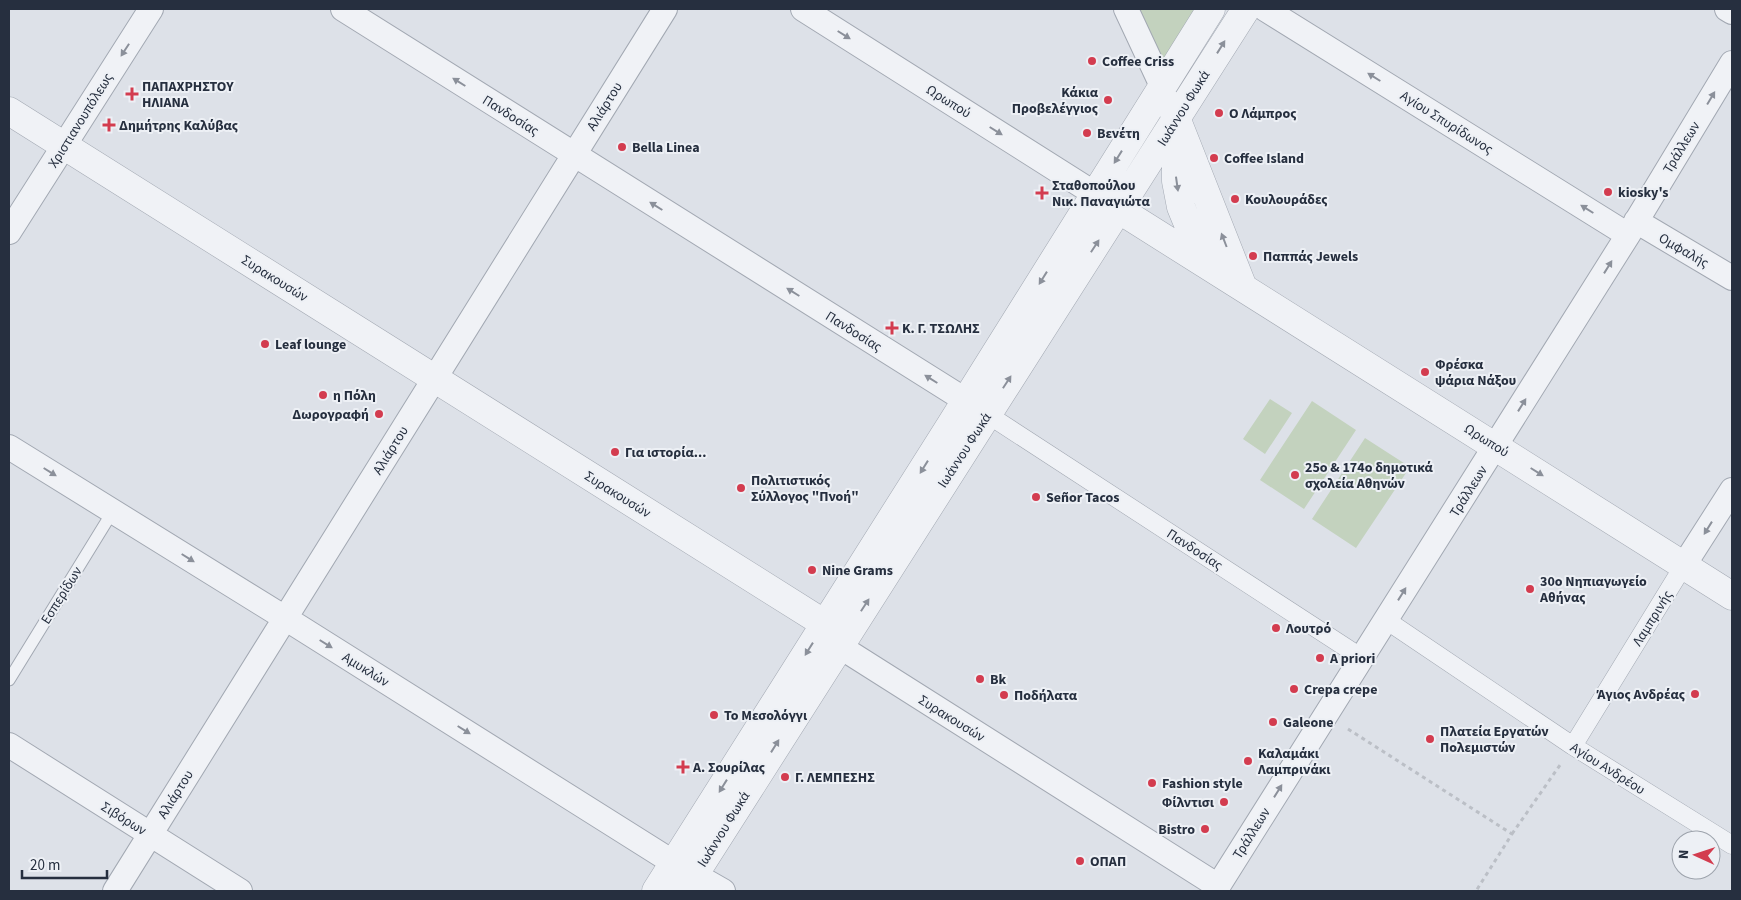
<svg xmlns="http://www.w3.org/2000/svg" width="1741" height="900" viewBox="0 0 1741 900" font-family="'Source Sans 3',sans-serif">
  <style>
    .green { fill: #c3d2be }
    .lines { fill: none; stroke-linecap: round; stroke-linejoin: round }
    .service-casing { stroke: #a2a8b2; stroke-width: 13 }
    .pedestrian-casing { stroke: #a2a8b2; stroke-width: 19 }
    .minor-casing { stroke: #a2a8b2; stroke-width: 26 }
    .tertiary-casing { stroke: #a2a8b2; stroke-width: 29 }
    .path { stroke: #bbbfc6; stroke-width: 3; stroke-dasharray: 4 4; stroke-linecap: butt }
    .service { stroke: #f0f2f6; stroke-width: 11 }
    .pedestrian { stroke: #f0f2f6; stroke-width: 18 }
    .minor { stroke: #f0f2f6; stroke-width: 24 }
    .tertiary { stroke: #f0f2f6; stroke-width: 28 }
    .oneway { fill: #8b909a }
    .poi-dot { fill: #d33c4f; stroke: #edf0f5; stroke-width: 2 }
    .labels { text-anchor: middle; stroke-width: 4; stroke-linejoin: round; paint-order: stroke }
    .poi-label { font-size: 14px; font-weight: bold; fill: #262f3f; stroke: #edf0f5; text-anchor: start }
    .street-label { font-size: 14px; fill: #262f3f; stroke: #edf0f5 }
  </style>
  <rect width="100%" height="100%" fill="#dde1e8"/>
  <!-- green -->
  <path class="green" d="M1133,9H1203L1163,75Z
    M1270,399L1292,413L1265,454L1243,439Z
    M1312,401L1356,430L1304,509L1260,480Z
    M1365,438L1410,467L1356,548L1312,519Z"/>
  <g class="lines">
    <defs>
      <path id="service" d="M9,680L113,511"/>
      <path id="pedestrian" d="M987,414L1362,658
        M1386,620L1573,746L1732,845
        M1573,746L1684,565"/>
      <path id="minor" d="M343,9L981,410
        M803,9L1095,194
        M1126,9L1162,86
        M1265,9L1628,235
        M1727,9L1732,12
        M1636,221L1732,278
        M9,232L151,9
        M9,447L285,618L674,863L723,891
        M1684,565L1732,490
        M830,632L839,646L850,653L1218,886
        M9,745L240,891
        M115,891L665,9
        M1215,891L1628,235L1732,63"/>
      <path id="tertiary" d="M1171,105L1242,285
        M9,111L825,624
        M1176,132V181L1181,207L1204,263
        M1118,209L1732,596
        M656,891L950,426L1211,9
        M684,891L1246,9"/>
    </defs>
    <!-- service casing -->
    <use href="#service" class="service-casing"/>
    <!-- pedestrian casing -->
    <use href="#pedestrian" class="pedestrian-casing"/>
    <!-- minor casing -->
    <use href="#minor" class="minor-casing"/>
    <!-- tertiary casing -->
    <use href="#tertiary" class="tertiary-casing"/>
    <!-- path -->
    <path class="path" d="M1348,729L1512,834L1476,891
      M1512,834L1560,765"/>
    <!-- service -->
    <use href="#service" class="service"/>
    <!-- pedestrian -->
    <use href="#pedestrian" class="pedestrian"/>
    <!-- minor -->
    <use href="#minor" class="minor"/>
    <!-- tertiary -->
    <use href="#tertiary" class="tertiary"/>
  </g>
  <!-- one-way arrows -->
  <defs><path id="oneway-solid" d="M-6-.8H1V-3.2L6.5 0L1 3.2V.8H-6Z" transform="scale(1.25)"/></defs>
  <g class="oneway">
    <use href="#oneway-solid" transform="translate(844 35) rotate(32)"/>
    <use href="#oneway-solid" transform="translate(1221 47) rotate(-58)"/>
    <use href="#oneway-solid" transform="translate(125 50) rotate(123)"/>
    <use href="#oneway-solid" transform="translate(1374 77) rotate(-148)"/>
    <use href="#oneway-solid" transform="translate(459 82) rotate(-148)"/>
    <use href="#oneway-solid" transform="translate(1711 98) rotate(-59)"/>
    <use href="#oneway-solid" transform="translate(996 131) rotate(32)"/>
    <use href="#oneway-solid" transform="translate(1118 157) rotate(122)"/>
    <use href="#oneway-solid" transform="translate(1177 184) rotate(82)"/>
    <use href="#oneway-solid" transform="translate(656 206) rotate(-148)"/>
    <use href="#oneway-solid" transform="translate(1587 209) rotate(-148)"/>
    <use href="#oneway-solid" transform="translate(1224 240) rotate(-111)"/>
    <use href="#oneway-solid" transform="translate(1095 246) rotate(-57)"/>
    <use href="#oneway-solid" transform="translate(1608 267) rotate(-58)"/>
    <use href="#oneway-solid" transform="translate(1043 278) rotate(122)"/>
    <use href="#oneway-solid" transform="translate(793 292) rotate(-148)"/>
    <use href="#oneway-solid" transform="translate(931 379) rotate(-148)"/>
    <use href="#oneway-solid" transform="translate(1007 382) rotate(-57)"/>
    <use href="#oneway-solid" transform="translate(1522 405) rotate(-58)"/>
    <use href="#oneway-solid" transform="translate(924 467) rotate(122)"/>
    <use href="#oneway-solid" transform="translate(50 472) rotate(32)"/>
    <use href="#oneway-solid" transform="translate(1537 472) rotate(32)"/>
    <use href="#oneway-solid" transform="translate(1708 528) rotate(122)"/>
    <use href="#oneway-solid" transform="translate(188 558) rotate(32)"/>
    <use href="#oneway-solid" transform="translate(1402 594) rotate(-58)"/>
    <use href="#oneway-solid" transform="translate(865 605) rotate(-57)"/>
    <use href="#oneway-solid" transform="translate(326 644) rotate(32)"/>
    <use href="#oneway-solid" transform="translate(809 649) rotate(122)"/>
    <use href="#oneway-solid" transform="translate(464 730) rotate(32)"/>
    <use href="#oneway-solid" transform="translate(775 746) rotate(-58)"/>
    <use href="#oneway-solid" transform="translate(723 786) rotate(122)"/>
    <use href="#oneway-solid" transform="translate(1278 791) rotate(-58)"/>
  </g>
  <!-- markers -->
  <g class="poi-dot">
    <circle cx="1092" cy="61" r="5"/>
    <path d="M129.5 86.5h5v5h5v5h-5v5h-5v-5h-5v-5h5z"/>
    <circle cx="1108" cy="100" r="5"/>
    <circle cx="1219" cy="113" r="5"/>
    <path d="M106.5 117.5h5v5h5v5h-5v5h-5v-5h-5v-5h5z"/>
    <circle cx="1087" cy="133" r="5"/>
    <circle cx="622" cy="147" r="5"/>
    <circle cx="1214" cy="158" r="5"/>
    <circle cx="1608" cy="192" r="5"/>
    <path d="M1039.5 185.5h5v5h5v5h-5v5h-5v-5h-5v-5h5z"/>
    <circle cx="1235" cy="199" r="5"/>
    <circle cx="1253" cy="256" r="5"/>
    <path d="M889.5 320.5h5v5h5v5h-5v5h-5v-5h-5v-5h5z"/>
    <circle cx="265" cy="344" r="5"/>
    <circle cx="1425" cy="372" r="5"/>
    <circle cx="323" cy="395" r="5"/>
    <circle cx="379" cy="414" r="5"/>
    <circle cx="615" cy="452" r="5"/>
    <circle cx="1295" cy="475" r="5"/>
    <circle cx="741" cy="488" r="5"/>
    <circle cx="1036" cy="497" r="5"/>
    <circle cx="812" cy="570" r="5"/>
    <circle cx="1530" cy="589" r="5"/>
    <circle cx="1276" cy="628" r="5"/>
    <circle cx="1320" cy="658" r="5"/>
    <circle cx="980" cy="679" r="5"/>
    <circle cx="1294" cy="689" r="5"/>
    <circle cx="1695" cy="694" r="5"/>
    <circle cx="1004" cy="695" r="5"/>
    <circle cx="714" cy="715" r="5"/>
    <circle cx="1273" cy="722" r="5"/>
    <circle cx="1430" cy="739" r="5"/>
    <circle cx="1248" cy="761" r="5"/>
    <path d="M680.5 759.5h5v5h5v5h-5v5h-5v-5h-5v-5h5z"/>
    <circle cx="785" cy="777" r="5"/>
    <circle cx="1152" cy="783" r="5"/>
    <circle cx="1224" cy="802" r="5"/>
    <circle cx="1205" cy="829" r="5"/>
    <circle cx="1080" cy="861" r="5"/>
  </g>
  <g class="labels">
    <!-- poi labels -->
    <g class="poi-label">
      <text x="1102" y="66">Coffee Criss</text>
      <text x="142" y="91">ΠΑΠΑΧΡΗΣΤΟΥ<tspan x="142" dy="16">ΗΛΙΑΝΑ</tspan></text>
      <text x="1098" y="97" text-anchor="end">Κάκια<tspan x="1098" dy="16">Προβελέγγιος</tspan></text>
      <text x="1229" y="118">Ο Λάμπρος</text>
      <text x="119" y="130">Δημήτρης Καλύβας</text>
      <text x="1097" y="138">Βενέτη</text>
      <text x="632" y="152">Bella Linea</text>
      <text x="1224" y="163">Coffee Island</text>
      <text x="1052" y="190">Σταθοπούλου<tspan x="1052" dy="16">Νικ. Παναγιώτα</tspan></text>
      <text x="1618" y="197">kiosky's</text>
      <text x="1245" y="204">Κουλουράδες</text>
      <text x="1263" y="261">Παππάς Jewels</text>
      <text x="902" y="333">Κ. Γ. ΤΣΩΛΗΣ</text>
      <text x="275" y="349">Leaf lounge</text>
      <text x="1435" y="369">Φρέσκα<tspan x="1435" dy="16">ψάρια Νάξου</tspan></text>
      <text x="333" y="400">η Πόλη</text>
      <text x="369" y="419" text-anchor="end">Δωρογραφή</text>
      <text x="625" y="457">Για ιστορία...</text>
      <text x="1305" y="472">25ο &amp; 174ο δημοτικά<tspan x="1305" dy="16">σχολεία Αθηνών</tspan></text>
      <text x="751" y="485">Πολιτιστικός<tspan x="751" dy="16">Σύλλογος "Πνοή"</tspan></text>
      <text x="1046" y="502">Señor Tacos</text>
      <text x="822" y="575">Nine Grams</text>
      <text x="1540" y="586">30ο Νηπιαγωγείο<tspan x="1540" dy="16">Αθήνας</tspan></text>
      <text x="1286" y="633">Λουτρό</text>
      <text x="1330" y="663">A priori</text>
      <text x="990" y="684">Bk</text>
      <text x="1304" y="694">Crepa crepe</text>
      <text x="1685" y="699" text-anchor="end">Άγιος Ανδρέας</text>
      <text x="1014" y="700">Ποδήλατα</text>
      <text x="724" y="720">Το Μεσολόγγι</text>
      <text x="1283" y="727">Galeone</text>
      <text x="1440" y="736">Πλατεία Εργατών<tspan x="1440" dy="16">Πολεμιστών</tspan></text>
      <text x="1258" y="758">Καλαμάκι<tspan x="1258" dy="16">Λαμπρινάκι</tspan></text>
      <text x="693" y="772">Α. Σουρίλας</text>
      <text x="795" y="782">Γ. ΛΕΜΠΕΣΗΣ</text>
      <text x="1162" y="788">Fashion style</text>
      <text x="1214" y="807" text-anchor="end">Φίλντισι</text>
      <text x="1195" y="834" text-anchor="end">Bistro</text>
      <text x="1090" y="866">ΟΠΑΠ</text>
    </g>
    <!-- street labels -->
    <g class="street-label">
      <text transform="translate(949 101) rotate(32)" y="5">Ωρωπού</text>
      <text transform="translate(604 106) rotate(-58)" y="5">Αλιάρτου</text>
      <text transform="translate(1183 108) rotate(-58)" y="5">Ιωάννου Φωκά</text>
      <text transform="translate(511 115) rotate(32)" y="5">Πανδοσίας</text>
      <text transform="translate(80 120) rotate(-58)" y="5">Χριστιανουπόλεως</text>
      <text transform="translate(1447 122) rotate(32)" y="5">Αγίου Σπυρίδωνος</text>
      <text transform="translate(1681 147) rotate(-59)" y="5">Τράλλεων</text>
      <text transform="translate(1684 250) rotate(30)" y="5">Ομφαλής</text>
      <text transform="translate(275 278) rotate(32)" y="5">Συρακουσών</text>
      <text transform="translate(854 331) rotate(32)" y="5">Πανδοσίας</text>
      <text transform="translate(1487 440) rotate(32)" y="5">Ωρωπού</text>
      <text transform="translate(390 450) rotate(-58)" y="5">Αλιάρτου</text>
      <text transform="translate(964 450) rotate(-57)" y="5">Ιωάννου Φωκά</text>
      <text transform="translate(1468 491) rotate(-58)" y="5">Τράλλεων</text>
      <text transform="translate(618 494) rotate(32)" y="5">Συρακουσών</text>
      <text transform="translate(1195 549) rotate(33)" y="5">Πανδοσίας</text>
      <text transform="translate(61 595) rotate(-58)" y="5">Εσπερίδων</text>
      <text transform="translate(1652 618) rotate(-58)" y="5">Λαμπρινής</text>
      <text transform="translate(366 669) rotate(32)" y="5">Αμυκλών</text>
      <text transform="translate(952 718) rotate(32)" y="5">Συρακουσών</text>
      <text transform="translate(1608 768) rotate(32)" y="5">Αγίου Ανδρέου</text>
      <text transform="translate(175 794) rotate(-58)" y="5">Αλιάρτου</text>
      <text transform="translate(124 818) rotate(32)" y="5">Σιβόρων</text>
      <text transform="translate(723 829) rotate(-58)" y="5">Ιωάννου Φωκά</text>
      <text transform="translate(1251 833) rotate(-58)" y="5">Τράλλεων</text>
    </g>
  </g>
  <!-- border -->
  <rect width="1741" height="900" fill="none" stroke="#262f3f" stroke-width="20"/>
  <!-- north arrow -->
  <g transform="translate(1696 855) rotate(273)"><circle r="24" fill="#edf0f5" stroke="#9da3ac"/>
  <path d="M0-4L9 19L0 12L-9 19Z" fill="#d33c4f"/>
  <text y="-8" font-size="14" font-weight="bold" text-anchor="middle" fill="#262f3f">N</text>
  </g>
  <!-- scale -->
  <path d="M22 870v8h85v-8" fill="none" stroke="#262f3f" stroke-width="2.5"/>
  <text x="30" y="870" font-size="15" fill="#262f3f" stroke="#edf0f5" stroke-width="4" paint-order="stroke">20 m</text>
</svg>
